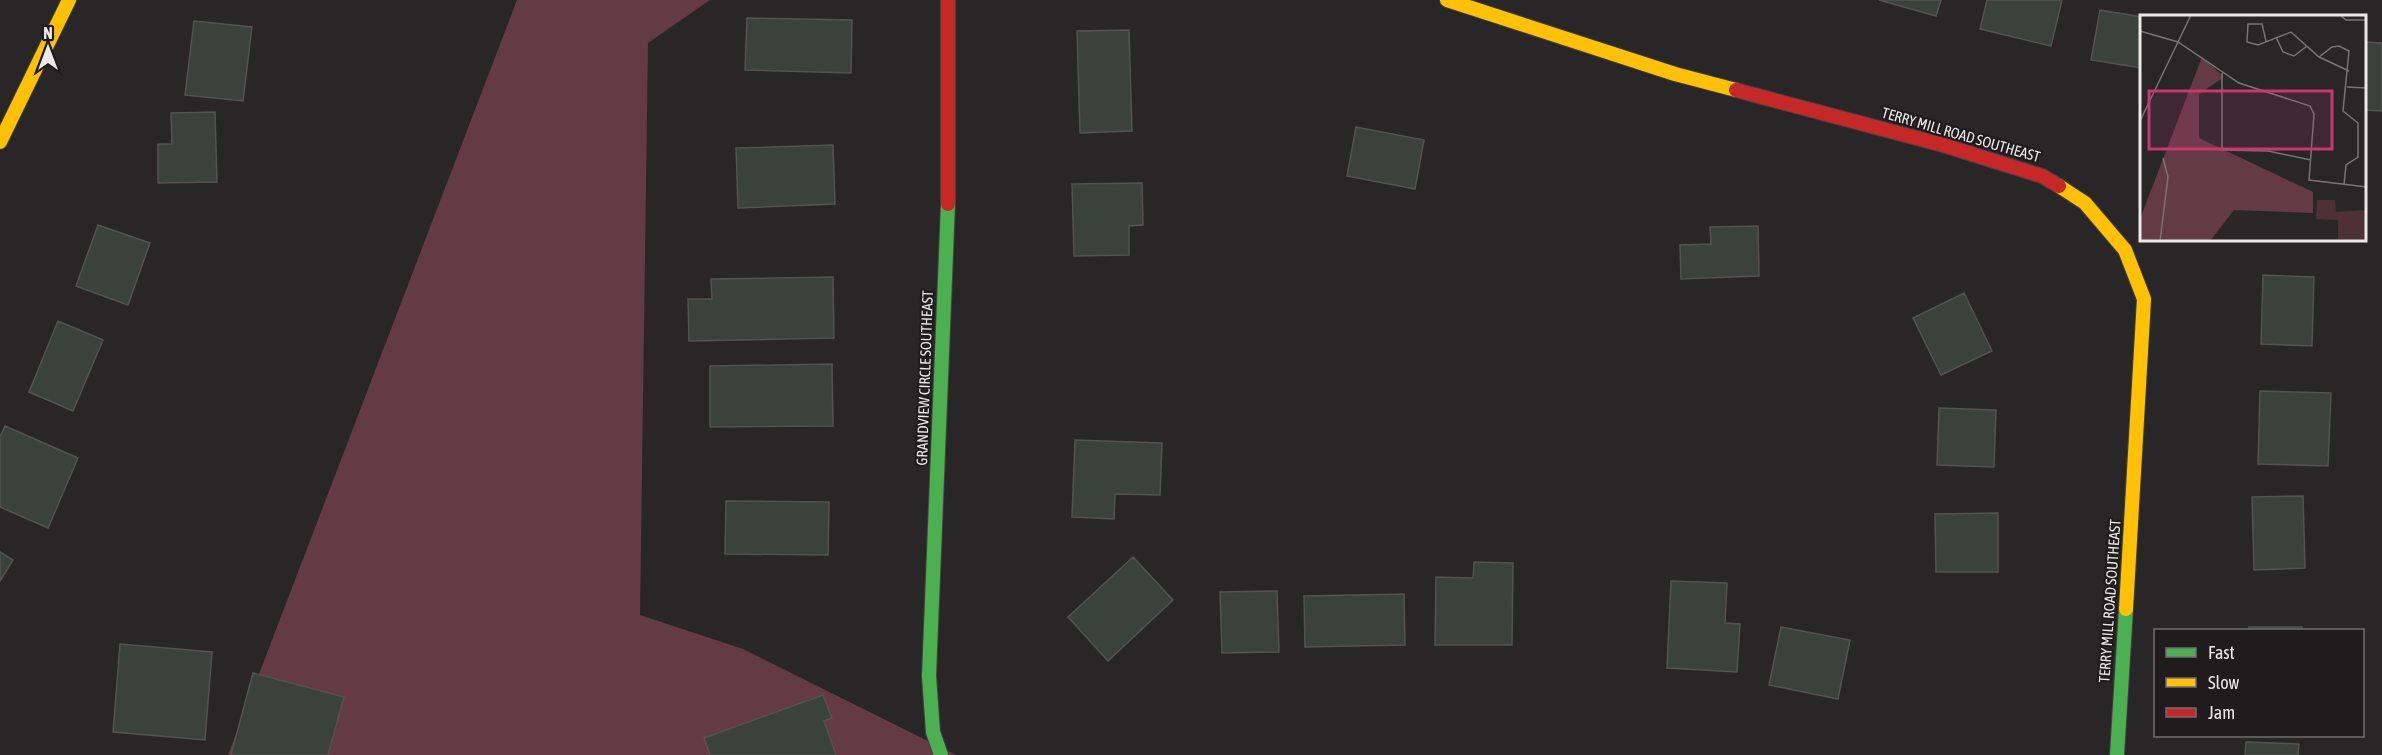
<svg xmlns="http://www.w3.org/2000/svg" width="2382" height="755" viewBox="0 0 2382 755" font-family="'Asap Condensed',sans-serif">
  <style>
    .forest { fill: #643a47 }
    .building { fill: #3b423d; stroke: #535352; stroke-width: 1.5 }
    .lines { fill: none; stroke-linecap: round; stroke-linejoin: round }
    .fast-casing { stroke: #434142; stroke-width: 16 }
    .slow-casing { stroke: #434142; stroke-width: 16 }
    .jam-casing { stroke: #434142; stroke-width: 16 }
    .fast { stroke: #4caf50; stroke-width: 14 }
    .slow { stroke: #ffc107; stroke-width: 14 }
    .jam { stroke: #c62828; stroke-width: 14 }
    .labels { text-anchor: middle; stroke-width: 4.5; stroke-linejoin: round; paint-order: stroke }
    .street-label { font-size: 15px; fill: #ebe9e9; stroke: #201c1d }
    .inset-road { fill: none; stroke: #767475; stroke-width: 1.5 }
    .view { fill: #c83770; fill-opacity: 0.15; stroke: #c83770; stroke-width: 3 }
    .inset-edge { fill: none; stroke: #ebe9e9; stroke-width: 3 }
  </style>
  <rect width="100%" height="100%" fill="#282627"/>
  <!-- forest -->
  <path class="forest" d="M517,0H710L648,43L640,615L743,649L956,755H228Z"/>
  <!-- building -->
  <path class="building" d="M1879,0H1941L1936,16Z
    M1987,0H2062L2051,46L1980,29Z
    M2100,10L2142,17V68L2091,60Z
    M747,18L852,20L851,73L745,70Z
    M194,21L252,27L243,101L185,95Z
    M1129,30L1132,131L1080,133L1077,31Z
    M2366,42L2382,43V111L2366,110Z
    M215,112L217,182L158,183V144H172L171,113Z
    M1356,127L1424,140L1415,189L1347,176Z
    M833,145L835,204L738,208L736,148Z
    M1142,183L1143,225L1129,226V255L1074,256L1072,184Z
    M98,225L150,243L128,305L76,286Z
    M1758,226L1759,276L1681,279L1680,245L1711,244L1710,227Z
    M2263,275L2314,277L2312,346L2261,344Z
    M833,277L834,338L689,341L688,299H712L711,279Z
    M1964,293L1992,351L1941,375L1913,318Z
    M58,321L103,340L73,411L29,392Z
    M832,364L833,426L710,427V366Z
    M2260,391L2331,393L2328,466L2258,464Z
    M1939,408L1996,410L1994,467L1937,465Z
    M5,426L78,458L48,528L0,507V437Z
    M1075,440L1162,443L1160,495L1115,494L1114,519L1072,517Z
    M2303,496L2305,568L2254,570L2252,497Z
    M726,501L829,502L828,555L725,554Z
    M1998,513V572H1936L1935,514Z
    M0,552L13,560L0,581Z
    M1133,557L1173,600L1108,661L1068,617Z
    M1474,562L1513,563L1512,645H1435L1436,577L1473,578Z
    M1671,581L1727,583L1725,623L1740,624L1737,672L1667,668Z
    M1277,591L1279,652L1222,653L1220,592Z
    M1404,594L1405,645L1305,647L1304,596Z
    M1781,627L1850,640L1838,699L1769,685Z
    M2249,627H2302V630H2249Z
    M120,644L212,652L205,740L113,732Z
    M253,673L344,697L328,755H231Z
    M823,695L832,718L824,721L836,755H710L704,738Z
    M2246,742L2299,744L2298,755H2245Z"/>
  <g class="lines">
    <defs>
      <path id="fast" d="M941,755L933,732L929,676L948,204
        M2117,755L2126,609"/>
      <path id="slow" d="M1447,0L1675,74L1736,90
        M0,142L69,0
        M2059,186L2085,203L2125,250L2144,299L2126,609"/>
      <path id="jam" d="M948,0V204
        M1736,90L1943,145L2042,176L2059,186"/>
    </defs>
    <!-- fast casing -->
    <use href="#fast" class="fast-casing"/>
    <!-- slow casing -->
    <use href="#slow" class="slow-casing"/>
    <!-- jam casing -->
    <use href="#jam" class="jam-casing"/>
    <!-- fast -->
    <use href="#fast" class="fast"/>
    <!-- slow -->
    <use href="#slow" class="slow"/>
    <!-- jam -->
    <use href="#jam" class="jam"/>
  </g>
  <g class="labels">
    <!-- street labels -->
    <g class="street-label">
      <text transform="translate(1961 135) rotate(16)" y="5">TERRY MILL ROAD SOUTHEAST</text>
      <text transform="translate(925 378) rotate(-88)" y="5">GRANDVIEW CIRCLE SOUTHEAST</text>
      <text transform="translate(2110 601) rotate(-86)" y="5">TERRY MILL ROAD SOUTHEAST</text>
    </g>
  </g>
  <!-- overview -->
  <g transform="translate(2140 15)">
    <rect width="226" height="226" fill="#282627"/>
    <path d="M177,185H195L196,197L226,195V226H198V205L176,204Z" fill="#4e3039"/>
    <path d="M62,42L84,62L59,79V123L173,177V198L94,195L70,226H0V204Z" fill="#643a47"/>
    <path class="inset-road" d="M200,0L206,5H227M0,16L38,27L99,68L170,91L174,99L169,165L227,172M136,22L143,37L154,41L167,31M126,26L122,9H108L107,27L118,30L151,17L179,42L209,56M179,42L192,32L199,31L209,36L203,96L218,108V142L206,150L204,170M82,58V135L128,136L171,145M207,72L227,73M0,106L51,0M20,226L28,162L23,143M124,226H148"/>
    <path class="view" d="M9,76H192V134H9Z"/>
    <rect width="226" height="226" class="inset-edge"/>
  </g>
  <!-- legend -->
  <rect x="2154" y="629" width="210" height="108" fill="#201c1d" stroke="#716e6f" stroke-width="1.5"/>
  <rect x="2166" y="648" width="30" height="9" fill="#4caf50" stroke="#716e6f" stroke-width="1.5"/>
  <text x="2208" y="659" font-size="18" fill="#ebe9e9">Fast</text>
  <rect x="2166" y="678" width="30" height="9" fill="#ffc107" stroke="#716e6f" stroke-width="1.5"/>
  <text x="2208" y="689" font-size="18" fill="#ebe9e9">Slow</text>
  <rect x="2166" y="708" width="30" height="9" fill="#c62828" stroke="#716e6f" stroke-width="1.5"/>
  <text x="2208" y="719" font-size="18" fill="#ebe9e9">Jam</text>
  <!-- north arrow -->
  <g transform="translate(48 48)" stroke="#201c1d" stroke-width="4.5" paint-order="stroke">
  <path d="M0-4.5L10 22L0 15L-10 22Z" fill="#ebe9e9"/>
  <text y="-9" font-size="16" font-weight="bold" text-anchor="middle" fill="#ebe9e9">N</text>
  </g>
</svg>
